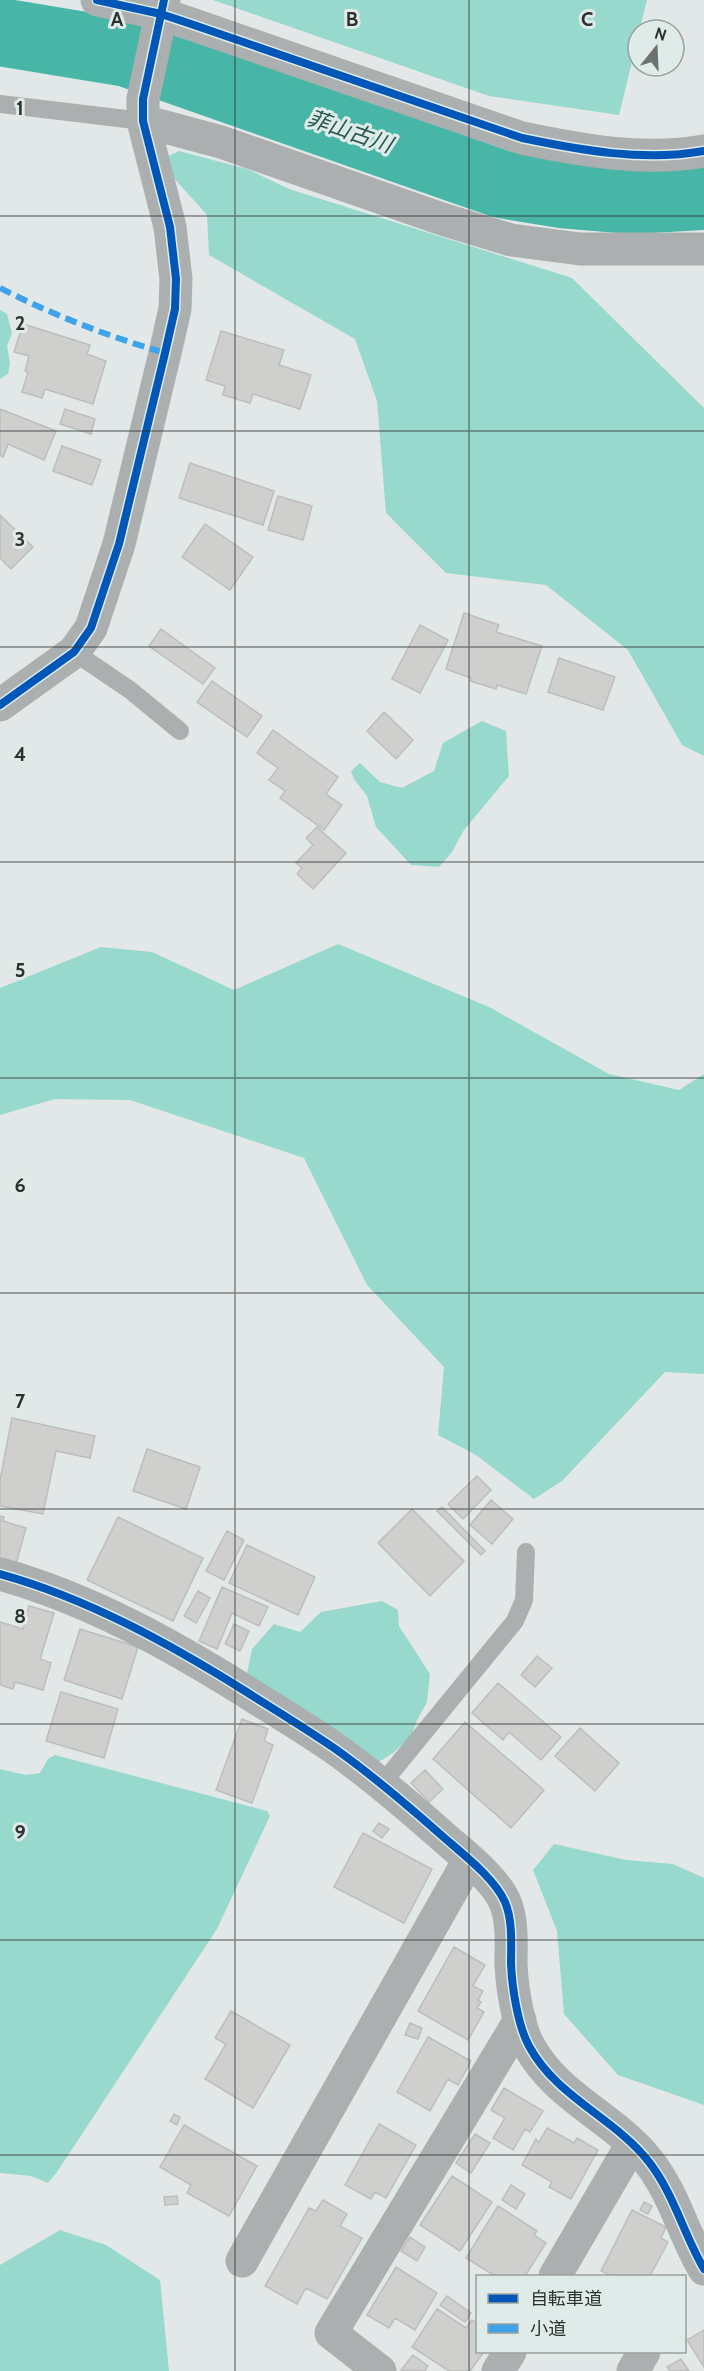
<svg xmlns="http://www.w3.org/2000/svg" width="704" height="2371" viewBox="0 0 704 2371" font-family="Cabin,'Noto Sans JP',sans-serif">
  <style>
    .green { fill: #97d9cc }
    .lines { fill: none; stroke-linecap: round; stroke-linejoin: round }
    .river { stroke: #47b6a6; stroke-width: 68 }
    .building { fill: #cfd0ce; stroke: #bdbebc; stroke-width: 1.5 }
    .service { stroke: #acafaf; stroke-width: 18 }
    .minor { stroke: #acafaf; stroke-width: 33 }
    .quiet { stroke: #3ea3eb; stroke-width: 6; stroke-dasharray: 12 6; stroke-linecap: butt }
    .cycleway-casing { stroke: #dfebe8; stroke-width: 11 }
    .cycleway { stroke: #0057b8; stroke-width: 8 }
    .grid { fill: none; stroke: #2d3231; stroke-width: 1.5; stroke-opacity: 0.55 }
    .labels { text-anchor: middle; stroke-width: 6; stroke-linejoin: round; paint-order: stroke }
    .water-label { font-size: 22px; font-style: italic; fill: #24584d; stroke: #dfebe8 }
    .grid-label { font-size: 20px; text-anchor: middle; font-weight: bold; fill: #2d3231; stroke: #dfebe8; stroke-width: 6; stroke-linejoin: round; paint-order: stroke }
  </style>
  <rect width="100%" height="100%" fill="#e2e8e7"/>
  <!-- green -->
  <path class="green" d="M213,0H647L619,115L489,96Z
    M179,151L247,169L289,189L572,278L704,408V756L682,745L628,650L546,585L446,573L386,513L377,401L355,339L209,255L207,215L172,176L167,157Z
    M0,310L7,314L12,333L7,346L10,363L8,374L0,379Z
    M482,721L506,731L509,776L464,830L452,852L439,867L411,865L376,827L367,796L354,779L351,771L360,763L380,782L402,788L434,771L443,743Z
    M338,944L489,1007L609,1074L679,1090L704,1074V1374L665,1372L562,1481L534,1499L476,1455L438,1435L444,1367L367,1285L304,1158L130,1100L55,1099L0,1115V988L101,947L152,952L234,990Z
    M382,1601L398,1610L399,1626L430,1674L427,1702L417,1720L411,1737L393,1753L374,1765L246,1678L252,1649L274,1624L300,1632L321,1612Z
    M55,1755L267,1811L270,1816L217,1929L57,2172L48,2183L31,2176L0,2173V1769L26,1775L40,1773L48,1759Z
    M554,1844L626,1860L673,1864L704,1878V2105L618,2075L564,2014L557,1931L533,1870Z
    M60,2230L106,2245L160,2280L169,2371H0V2265Z"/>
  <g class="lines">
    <!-- river -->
    <path class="river" d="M0,32L127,53L501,184L561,194L632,200L704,196"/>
  </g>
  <!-- building -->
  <path class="building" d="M23,324L90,345L87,354L106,361L93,404L45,389L42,398L22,392L28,372L25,371L29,356L14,352Z
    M221,331L284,350L279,365L311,375L300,409L253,394L250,403L223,395L225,386L206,380Z
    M0,409L56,431L44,460L8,444L3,457L0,455Z
    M65,409L95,419L91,434L60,424Z
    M62,446L101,460L92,485L53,471Z
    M190,463L274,491L263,525L179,498Z
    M278,496L312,506L303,540L268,530Z
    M0,515L33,547L11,569L0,558Z
    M205,524L253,557L230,590L182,557Z
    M464,613L499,625L496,632L542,646L526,694L497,685L496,689L470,681L471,678L446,669Z
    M420,625L448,640L420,693L392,679Z
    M161,629L215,668L203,684L149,646Z
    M559,658L615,677L603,710L548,692Z
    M212,681L262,716L247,737L197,702Z
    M384,712L413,740L396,759L367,731Z
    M273,730L338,777L326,794L342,805L324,830L280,798L285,791L269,780L278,768L257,753Z
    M317,827L346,853L313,889L297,874L302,868L296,863L313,845L306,838Z
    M12,1418L95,1436L90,1458L56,1451L43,1514L0,1506V1480Z
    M147,1449L200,1467L186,1509L133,1491Z
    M477,1476L491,1490L463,1519L448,1504Z
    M491,1500L513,1519L492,1544L470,1525Z
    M442,1507L485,1551L481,1555L437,1511Z
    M412,1509L464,1561L430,1596L378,1543Z
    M0,1516L4,1517L3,1521L26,1528L16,1564L0,1560Z
    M118,1517L203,1558L173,1621L87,1580Z
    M227,1531L244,1540L224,1580L206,1571Z
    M247,1545L315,1577L298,1615L229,1583Z
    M222,1587L268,1607L259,1626L232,1613L217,1649L199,1641Z
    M198,1591L210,1598L196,1623L184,1616Z
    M29,1606L54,1613L40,1659L51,1663L43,1690L15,1682L13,1689L0,1685V1622L23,1629Z
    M234,1624L249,1631L240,1651L225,1644Z
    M80,1629L138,1647L122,1699L64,1680Z
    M537,1656L552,1668L535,1687L521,1675Z
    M498,1683L561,1737L541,1760L509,1732L503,1740L472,1713Z
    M61,1692L118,1709L104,1758L46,1741Z
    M242,1719L268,1729L264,1741L273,1745L252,1803L216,1790Z
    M465,1722L544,1790L511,1828L433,1759Z
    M580,1728L619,1763L595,1791L555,1756Z
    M425,1770L443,1789L429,1802L411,1783Z
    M379,1823L389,1829L382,1838L373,1831Z
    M363,1833L432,1869L404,1923L334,1887Z
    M454,1947L485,1965L473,1986L483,1991L478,2000L481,2002L477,2008L484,2012L468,2040L418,2011Z
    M231,2011L290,2045L253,2108L205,2079L226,2044L215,2038Z
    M410,2023L422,2028L418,2039L405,2035Z
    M428,2037L471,2061L458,2085L448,2079L430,2111L397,2092Z
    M504,2088L543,2111L530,2132L525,2129L513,2150L493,2138L505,2118L491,2110Z
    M174,2114L180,2117L177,2125L170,2121Z
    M379,2124L416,2145L386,2198L375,2192L371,2199L345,2185Z
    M184,2125L257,2166L229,2216L187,2193L191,2185L160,2167Z
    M547,2128L574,2143L577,2138L598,2150L571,2199L549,2187L552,2182L522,2165L536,2139L539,2142Z
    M475,2134L490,2143L471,2173L456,2163Z
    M452,2176L492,2202L460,2251L420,2225Z
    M511,2185L525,2194L516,2209L502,2200Z
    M177,2196L178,2204L165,2205L164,2197Z
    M323,2200L347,2214L340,2226L362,2238L327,2299L306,2288L297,2304L265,2286L309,2208L316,2211Z
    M644,2202L652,2206L648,2214L640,2210Z
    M498,2206L537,2231L534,2235L546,2243L525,2276H495L466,2258Z
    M632,2210L666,2227L661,2238L668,2242L650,2276H612L601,2271Z
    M410,2237L425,2247L417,2261L401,2251Z
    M396,2267L437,2293L415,2330L395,2318L389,2328L367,2315Z
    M447,2296L471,2313L465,2322L440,2305Z
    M437,2309L466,2328L472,2320L478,2324V2352H484L470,2371H449L412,2347Z
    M704,2330V2367L687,2340Z
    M413,2355L428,2366L425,2371L401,2370Z
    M681,2359L689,2371H670L667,2367Z"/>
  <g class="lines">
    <!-- service -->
    <path class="service" d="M0,104L143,121
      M74,652L130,690L180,731
      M381,1785L515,1621L524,1600L526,1552"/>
    <!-- minor -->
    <path class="minor" d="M97,0L161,14L191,24L522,138C580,150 644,162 704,151
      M143,121L221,142L442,219L511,240L580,249H704
      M0,705L74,652L91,628L119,544L165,353L175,309L176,279L170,227L143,121V99L164,0
      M0,1574C87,1598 170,1644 245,1691C275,1710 305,1728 334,1748C371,1774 406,1804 440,1834C460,1852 494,1877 505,1902C513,1921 511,1945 511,1964C512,1988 518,2026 529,2046C556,2097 615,2118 649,2162C674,2194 684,2235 704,2269
      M242,2261L469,1860
      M555,2276L632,2144
      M380,2371L331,2333L520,2020
      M498,2371L510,2352
      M633,2371L644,2352"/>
    <!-- quiet -->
    <path class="quiet" d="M0,288C53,315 107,336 165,353"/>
    <defs>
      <path id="cycleway" d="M97,0L161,14L191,24L522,138C580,150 644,162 704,151
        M0,705L74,652L91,628L119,544L165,353L175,309L176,279L170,227L143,121V99L164,0
        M0,1574C87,1598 170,1644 245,1691C275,1710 305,1728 334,1748C371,1774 406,1804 440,1834C460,1852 494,1877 505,1902C513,1921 511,1945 511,1964C512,1988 518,2026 529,2046C556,2097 615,2118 649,2162C674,2194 684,2235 704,2269"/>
    </defs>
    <!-- cycleway casing -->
    <use href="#cycleway" class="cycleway-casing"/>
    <!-- cycleway -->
    <use href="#cycleway" class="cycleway"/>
  </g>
  <!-- grid -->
  <path class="grid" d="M235,0V2371M469,0V2371M0,216H704M0,431H704M0,647H704M0,862H704M0,1078H704M0,1293H704M0,1509H704M0,1724H704M0,1940H704M0,2155H704"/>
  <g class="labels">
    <!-- water labels -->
    <g class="water-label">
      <text transform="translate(350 131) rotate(19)" y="8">菲山古川</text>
    </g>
  </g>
  <g class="grid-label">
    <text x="117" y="26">A</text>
    <text x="352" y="26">B</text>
    <text x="587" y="26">C</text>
    <text x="20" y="115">1</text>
    <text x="20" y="330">2</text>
    <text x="20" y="546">3</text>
    <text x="20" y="761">4</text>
    <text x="20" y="977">5</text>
    <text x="20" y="1192">6</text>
    <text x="20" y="1408">7</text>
    <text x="20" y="1623">8</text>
    <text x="20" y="1839">9</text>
  </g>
  <!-- legend -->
  <rect x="476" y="2275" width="210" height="78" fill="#dfebe8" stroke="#98a19f" stroke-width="1.5"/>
  <rect x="488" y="2294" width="30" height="9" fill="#0057b8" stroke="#98a19f" stroke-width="1.5"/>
  <text x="530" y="2305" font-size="18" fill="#2d3231">自転車道</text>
  <rect x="488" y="2324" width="30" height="9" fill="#3ea3eb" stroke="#98a19f" stroke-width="1.5"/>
  <text x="530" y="2335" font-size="18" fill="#2d3231">小道</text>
  <!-- north arrow -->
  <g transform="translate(656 48) rotate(18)"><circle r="28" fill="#dfebe8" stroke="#98a19f" stroke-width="1.5"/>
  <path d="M0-4.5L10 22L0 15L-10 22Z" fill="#6c7271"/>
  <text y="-9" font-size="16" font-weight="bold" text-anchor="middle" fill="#2d3231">N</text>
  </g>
</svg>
